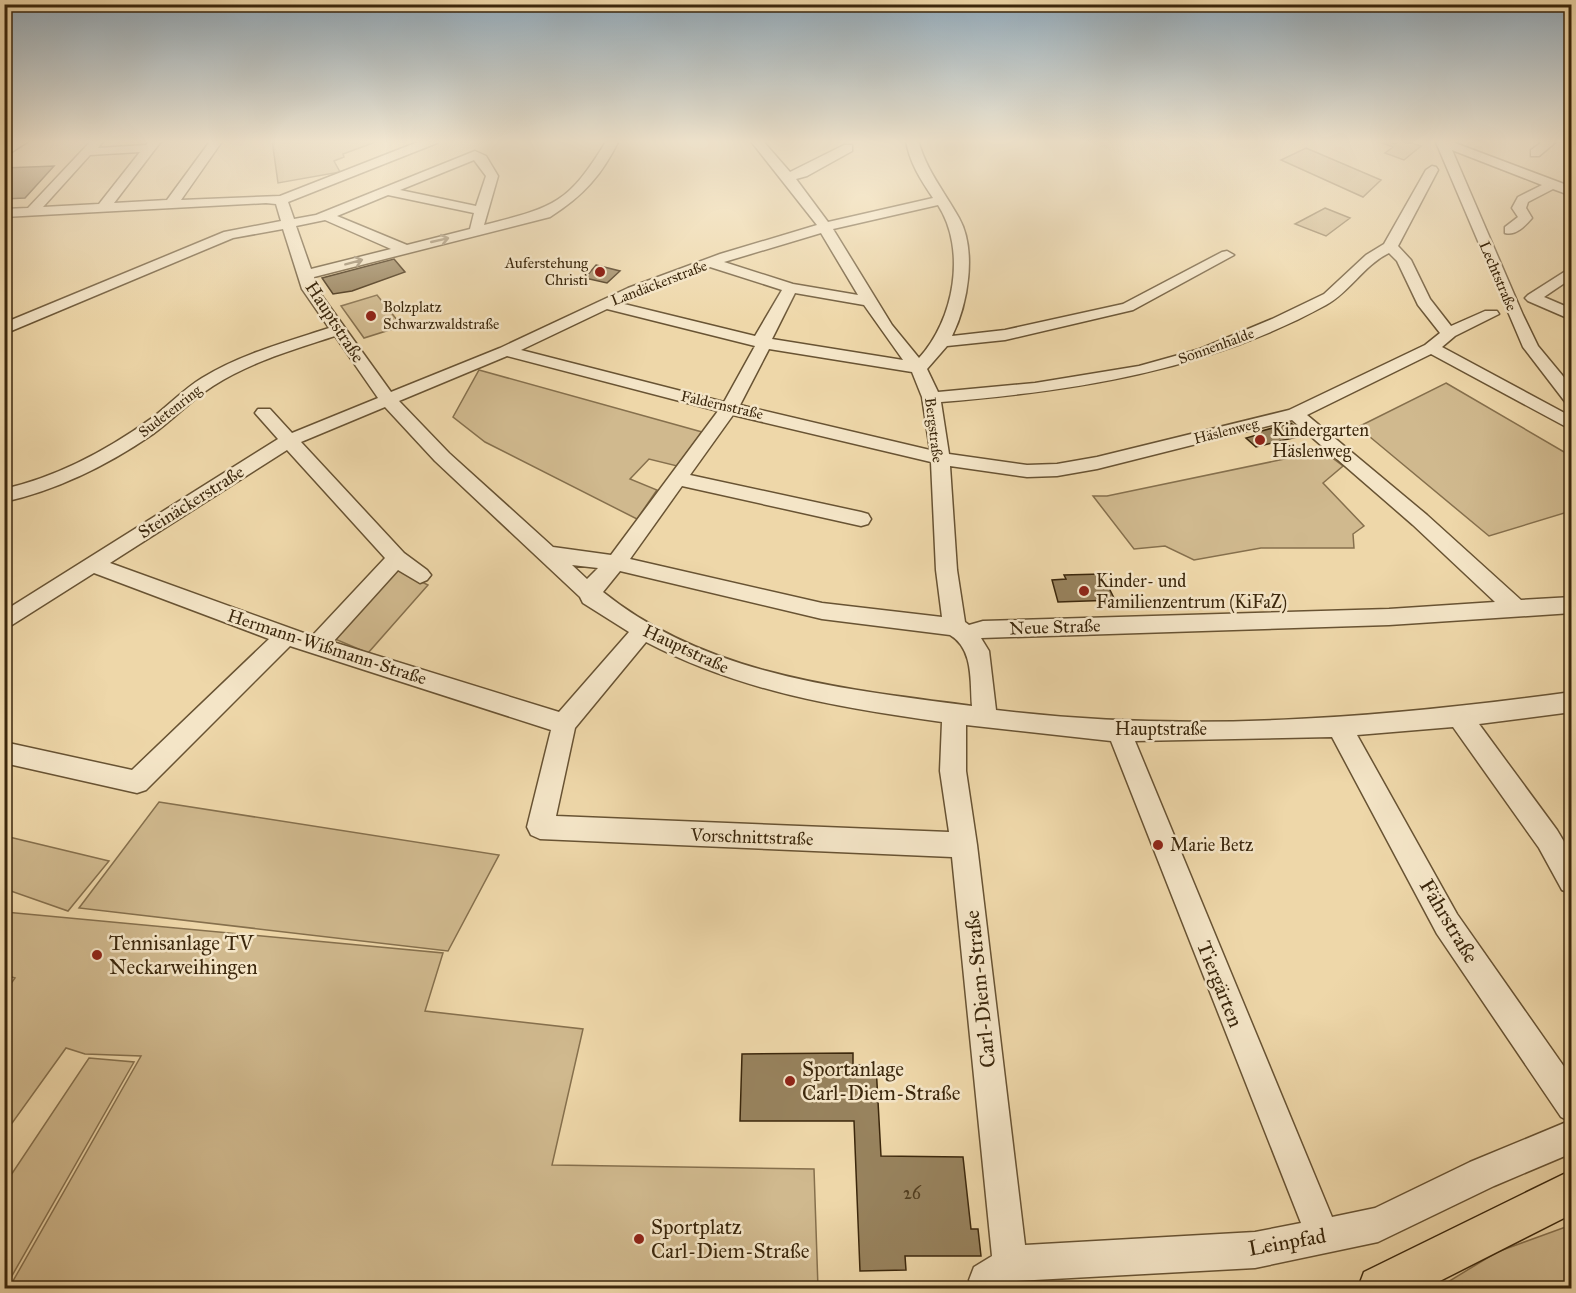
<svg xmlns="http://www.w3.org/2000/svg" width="1576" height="1293" viewBox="0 0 1576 1293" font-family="'IM FELL Great Primer',serif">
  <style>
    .green { fill: #d0b98e; stroke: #86704d; stroke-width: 1.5 }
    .building { fill: #98835e; stroke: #3b270c; stroke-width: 1.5 }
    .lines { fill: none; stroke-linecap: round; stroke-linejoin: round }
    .minor-casing { stroke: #685333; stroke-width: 3 }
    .major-casing { stroke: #3b270c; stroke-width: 3 }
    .minor { fill: #f4e5c7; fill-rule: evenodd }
    .major { fill: #eed7a9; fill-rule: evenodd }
    .oneway { stroke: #98866a }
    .poi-dot { fill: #8f2418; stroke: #f4e5c7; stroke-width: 2 }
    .labels { text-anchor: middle; stroke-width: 5; stroke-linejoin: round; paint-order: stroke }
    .far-poi-label { font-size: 15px; fill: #3b270c; stroke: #f4e5c7; text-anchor: end }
    .far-street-label { font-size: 15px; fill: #3b270c; stroke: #f4e5c7 }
    .street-label { font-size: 18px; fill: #3b270c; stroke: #f4e5c7 }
    .poi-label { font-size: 18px; fill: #3b270c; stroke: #f4e5c7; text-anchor: start }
    .near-number-label { font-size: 18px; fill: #523e20 }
    .near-street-label { font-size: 21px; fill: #3b270c; stroke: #f4e5c7 }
    .near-poi-label { font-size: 21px; fill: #3b270c; stroke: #f4e5c7; text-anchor: start }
  </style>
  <rect width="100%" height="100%" fill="#eed7a9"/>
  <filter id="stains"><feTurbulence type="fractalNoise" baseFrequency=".00333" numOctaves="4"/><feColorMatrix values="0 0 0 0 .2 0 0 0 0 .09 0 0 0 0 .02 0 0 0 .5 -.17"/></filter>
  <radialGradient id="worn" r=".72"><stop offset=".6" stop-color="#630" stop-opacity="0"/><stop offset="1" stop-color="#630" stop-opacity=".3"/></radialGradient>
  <!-- green -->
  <path class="green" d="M272,140H381L343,154L344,157L334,161L340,172L278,183Z
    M1402,140L1421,146L1404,160L1385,153L1393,147L1382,143L1386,141L1395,144Z
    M1306,148L1381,180L1363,197L1281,160Z
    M1325,208L1350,218L1326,236L1295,224Z
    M377,295L402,326L364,338L341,306Z
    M479,370L702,432L677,466L649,459L630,479L657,490L637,519L485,442L453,417Z
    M1446,383L1571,456V511L1489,536L1358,427Z
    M1323,451L1343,466L1323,483L1364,526L1353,534L1354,548H1261L1194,560L1165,546L1134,549L1093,496H1107Z
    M394,568L428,585L368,653L335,639Z
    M159,802L499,855L448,951L79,908Z
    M5,836L109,861L68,911L5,889Z
    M5,912L443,953L425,1011L583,1029L552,1165L814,1169L818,1288H9L141,1056L85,1054L66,1048L5,1133V992L15,978L5,975Z
    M89,1058L134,1062L5,1288V1184Z
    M1571,1225V1288H1438L1497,1252Z"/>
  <!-- building -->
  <path class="building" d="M54,166L25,198L4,199V168Z
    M394,259L405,272L352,291L333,294L322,278Z
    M596,265L620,271L607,283L585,278Z
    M1291,423L1305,435L1256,447L1246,438L1257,435L1254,433Z
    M1102,574L1115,600L1058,602L1052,580L1066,579L1064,575Z
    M853,1053V1065H876L881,1156L963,1157L971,1229H978L981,1256H905L906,1270L860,1271L854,1121H740L742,1054Z"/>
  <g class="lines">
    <defs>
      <path id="minor" d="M92,140H104L98,148L146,145L150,140H162L114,203L167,200L211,140H223L181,200L280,196L423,140H439L437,143L288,202L294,219L316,215L475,151L486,156L498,176L484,225C555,207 568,204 607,140H619C602,175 583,196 550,217L314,277L317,289L391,392L500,348L628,288L720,254L817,225L750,140H762L790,172L844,145H852V151L807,176L796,179L828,222L933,198C921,180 909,162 906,140H918C926,170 944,191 959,218C977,250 968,304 952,336L1005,330L1123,304L1222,252L1227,251L1234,255L1133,310L1005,340L947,346L927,369L938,392L1035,383L1139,366L1200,349L1272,319L1324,294L1366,255L1384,244L1426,170L1432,166L1436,167L1438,170L1398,246L1411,260L1430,299L1451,326L1485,311H1497L1499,314L1455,336L1442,347L1572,417V430L1431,354L1307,415L1427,515L1521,600L1572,597V613L1389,625L981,638L989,651L996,710C1187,734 1381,718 1572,692V712L1479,724L1557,830L1572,855V894L1562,890L1539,848L1453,727L1357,735L1457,914L1572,1078V1153L1494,1186L1378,1242L1255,1268L1016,1281L1005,1288H973L969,1280L974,1267L992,1256L952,857L540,839L531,835L527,827L551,730L290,646L146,790L137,793L4,763V742L132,770L269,639L94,573L4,630V611L278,439L255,413L258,409H270L292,433L378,398L335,336C293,350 250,362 213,386C191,400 174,419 153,434C108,465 57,490 4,502V489C57,477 109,449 152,418C169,405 184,389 202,378C241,354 286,342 329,328L302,289L283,229L233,238L4,334V323L224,232L281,221L276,204L266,203L4,217V209L28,208ZM140,152L99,204L43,207L90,155ZM474,160L486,176L476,206L400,190ZM388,195L474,213L470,229L407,245L337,216ZM938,205C967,250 954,320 919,358L892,325L833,229ZM325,220L391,249L311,269L296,226ZM821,233L858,295L793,284L724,262ZM1389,253L1397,261L1418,305L1440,333L1425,345L1289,410L1097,457L1057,464L1027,465L949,454L941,402C1075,391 1206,371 1326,305C1350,292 1364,265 1389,253ZM710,267L782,290L755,336L620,303ZM795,293L864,305L903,360L772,339ZM607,309L755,346L724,402L521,350ZM769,349L912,372L922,397L930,450L740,405ZM507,356L718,411L611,555L553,547L449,453L399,401ZM385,407L435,461L580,597L583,603L629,632L559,712L333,642L398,570L420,583L427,580L431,575L427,570L404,553L301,442ZM733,415L931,462L936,570L942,617L822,603L630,559L682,486L861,526L868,524L871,519L868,514L861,512L690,475ZM1292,420L1413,525L1495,602L1389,609L983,621L969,625L965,622L957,570L950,466L1027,477L1057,476L1097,469ZM287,450L385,558L312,636L110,563ZM572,565L598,568L587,579ZM620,571L822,619L950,635C974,649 970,682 972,706C845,689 707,676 603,592ZM646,642C739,691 840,708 942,722L940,771L949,832L556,816L575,728ZM966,725L1111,741L1301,1223L1255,1232L1025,1245L977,845L966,771ZM1332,737L1437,934L1561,1117L1569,1121L1470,1162L1375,1208L1332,1217L1135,741Z
        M1435,140H1447L1572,187V196L1553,189L1528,202L1526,208L1532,218C1525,226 1516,236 1505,233V227L1518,217L1512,208L1518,197L1542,185L1452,150L1523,315L1538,346L1572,387V404L1566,403L1523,347Z
        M1545,140H1558L1539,156H1531V150Z
        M1572,267V278L1544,297L1572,309V320L1528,301L1525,298L1528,295Z"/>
      <path id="major" d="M12,140H30L4,157V145Z
        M1572,1170V1214L1426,1288H1358L1364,1272Z"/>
    </defs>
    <!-- minor casing -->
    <use href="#minor" class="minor-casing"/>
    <!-- major casing -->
    <use href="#major" class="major-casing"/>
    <!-- minor -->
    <use href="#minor" class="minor"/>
    <!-- major -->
    <use href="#major" class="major"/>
  </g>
  <!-- one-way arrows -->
  <defs><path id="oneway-shaft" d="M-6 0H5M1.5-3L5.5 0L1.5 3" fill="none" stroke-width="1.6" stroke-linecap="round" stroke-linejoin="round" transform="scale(1.5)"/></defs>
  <g class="oneway">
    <use href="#oneway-shaft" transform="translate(440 240) rotate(-13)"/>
    <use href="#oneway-shaft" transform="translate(354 262) rotate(-15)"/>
  </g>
  <!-- sky -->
  <linearGradient id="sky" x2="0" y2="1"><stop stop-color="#92aaba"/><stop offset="0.44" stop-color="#f7edd8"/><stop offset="1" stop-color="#f7edd8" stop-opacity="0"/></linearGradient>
  <rect width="1576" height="321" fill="url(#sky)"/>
  <!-- markers -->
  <g class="poi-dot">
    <circle cx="600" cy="272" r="6"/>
    <circle cx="371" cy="316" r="6"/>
    <circle cx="1260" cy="440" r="6"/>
    <circle cx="1084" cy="591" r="6"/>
    <circle cx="1158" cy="845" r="6"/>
    <circle cx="97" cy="955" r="6"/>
    <circle cx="790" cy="1081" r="6"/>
    <circle cx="639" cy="1239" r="6"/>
  </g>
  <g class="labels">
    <!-- far-poi labels -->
    <g class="far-poi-label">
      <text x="588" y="268">Auferstehung<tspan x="588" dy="17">Christi</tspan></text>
      <text x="383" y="312" text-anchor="start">Bolzplatz<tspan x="383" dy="17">Schwarzwaldstraße</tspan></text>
    </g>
    <!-- far-street labels -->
    <g class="far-street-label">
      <text transform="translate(1498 276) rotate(67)" y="5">Lechtstraße</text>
      <text transform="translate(659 283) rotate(-21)" y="5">Landäckerstraße</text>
      <text transform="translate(1216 346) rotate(-20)" y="5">Sonnenhalde</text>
      <text transform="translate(722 405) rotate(13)" y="5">Faldernstraße</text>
      <text transform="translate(170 411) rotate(-38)" y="5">Sudetenring</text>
      <text transform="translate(934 430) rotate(83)" y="5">Bergstraße</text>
      <text transform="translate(1226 431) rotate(-14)" y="5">Häslenweg</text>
    </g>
    <!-- street labels -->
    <g class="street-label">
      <text transform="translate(335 322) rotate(57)" y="6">Hauptstraße</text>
      <text transform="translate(191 502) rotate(-32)" y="6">Steinäckerstraße</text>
      <text transform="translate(1055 627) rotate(-2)" y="6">Neue Straße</text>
      <text transform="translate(327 647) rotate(18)" y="6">Hermann-Wißmann-Straße</text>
      <text transform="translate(686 649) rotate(25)" y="6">Hauptstraße</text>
      <text x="1161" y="735">Hauptstraße</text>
      <text transform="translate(752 837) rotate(2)" y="6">Vorschnittstraße</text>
    </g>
    <!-- poi labels -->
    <g class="poi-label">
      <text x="1272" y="436">Kindergarten<tspan x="1272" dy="21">Häslenweg</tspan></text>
      <text x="1096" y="587">Kinder- und<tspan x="1096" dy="21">Familienzentrum (KiFaZ)</tspan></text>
      <text x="1170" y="851">Marie Betz</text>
    </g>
    <!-- near-number labels -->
    <g class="near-number-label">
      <text x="912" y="1199">26</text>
    </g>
    <!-- near-street labels -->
    <g class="near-street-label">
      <text transform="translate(1449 921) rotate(59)" y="7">Fährstraße</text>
      <text transform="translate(1220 984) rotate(68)" y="7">Tiergärten</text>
      <text transform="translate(980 989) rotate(-96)" y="7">Carl-Diem-Straße</text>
      <text transform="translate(1287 1242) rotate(-10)" y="7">Leinpfad</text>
    </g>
    <!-- near-poi labels -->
    <g class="near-poi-label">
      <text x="109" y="950">Tennisanlage TV<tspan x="109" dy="24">Neckarweihingen</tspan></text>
      <text x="802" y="1076">Sportanlage<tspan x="802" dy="24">Carl-Diem-Straße</tspan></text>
      <text x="651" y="1234">Sportplatz<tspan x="651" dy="24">Carl-Diem-Straße</tspan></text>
    </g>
  </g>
  <!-- margin -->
  <rect width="1576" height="1293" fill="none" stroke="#eed7a9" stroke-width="24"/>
  <rect x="6" y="6" width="1564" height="1281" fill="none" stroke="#3b270c" stroke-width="3"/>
  <rect x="12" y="12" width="1552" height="1269" fill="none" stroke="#3b270c" stroke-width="1.5"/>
  <rect width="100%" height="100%" filter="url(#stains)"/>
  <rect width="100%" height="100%" fill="url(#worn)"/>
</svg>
